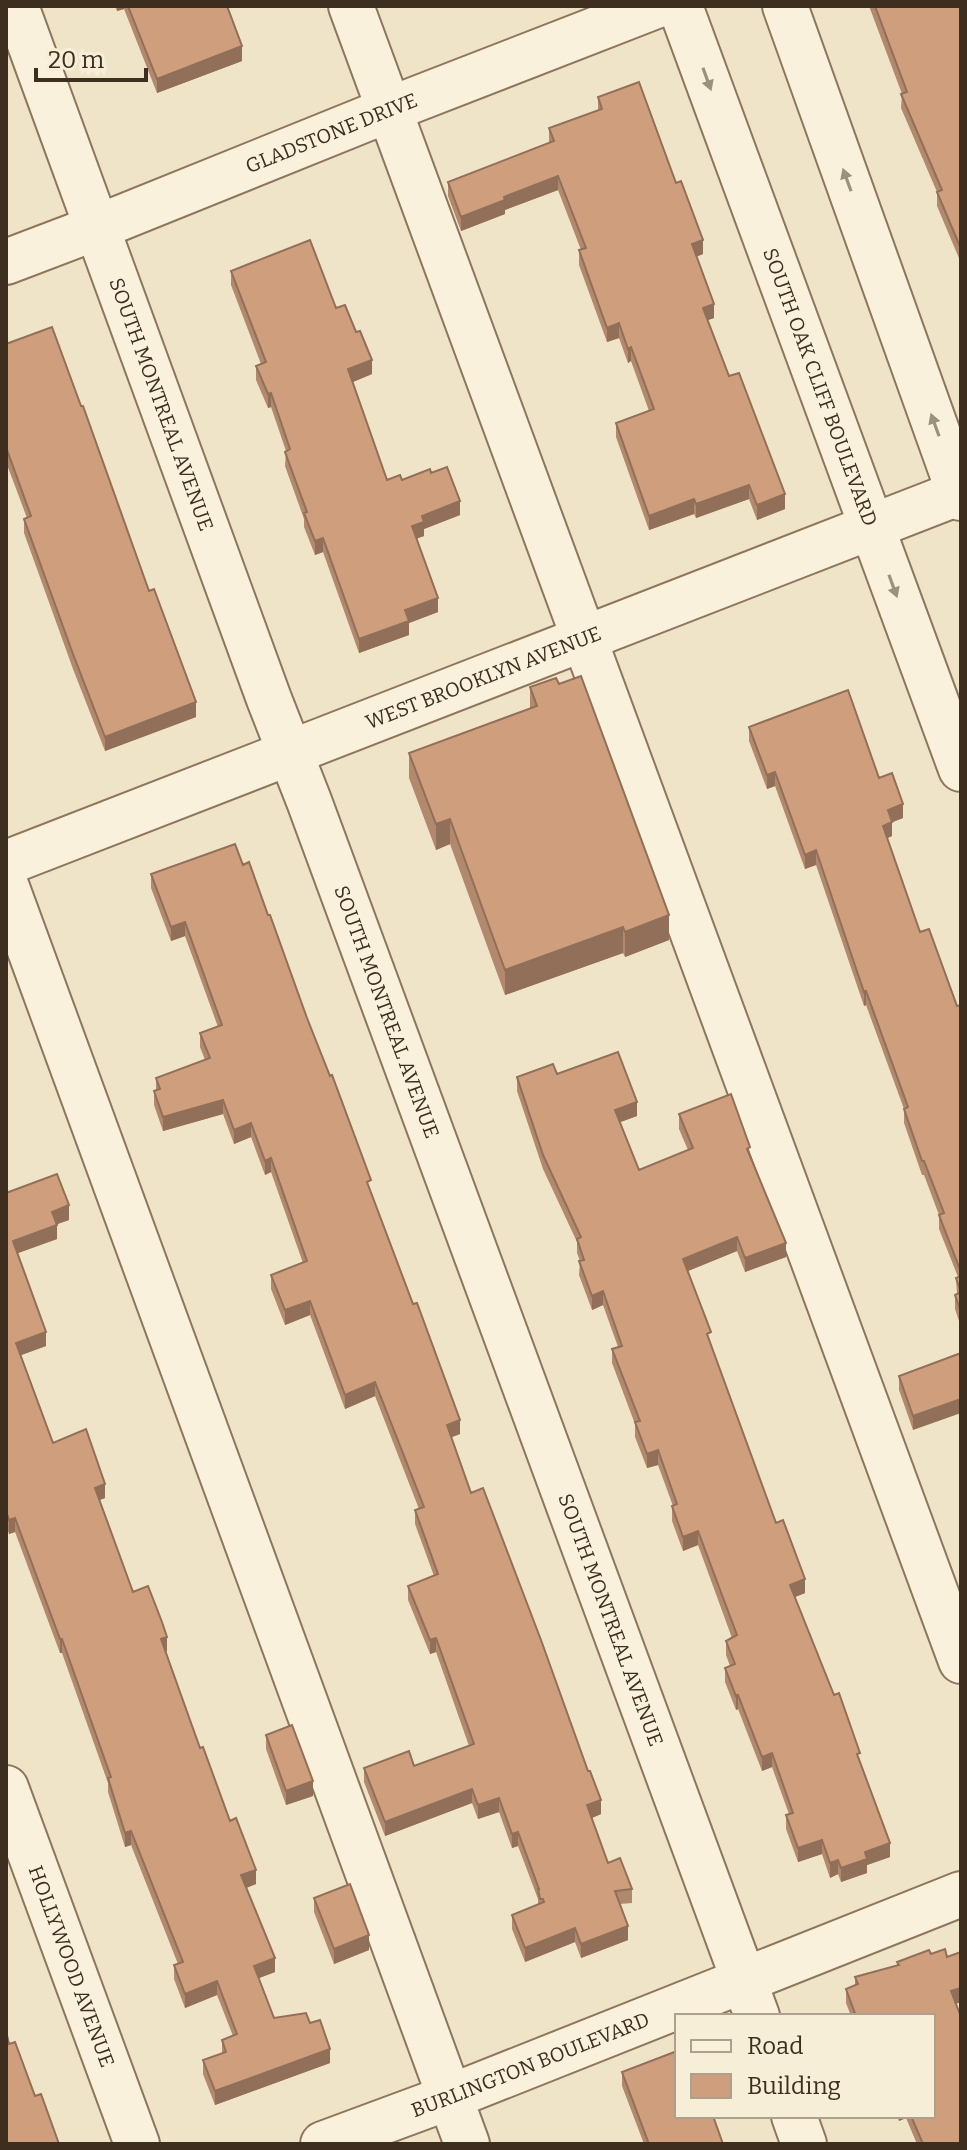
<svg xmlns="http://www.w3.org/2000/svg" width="967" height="2150" viewBox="0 0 967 2150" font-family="Bitter,serif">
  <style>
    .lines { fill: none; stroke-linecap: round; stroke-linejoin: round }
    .minor-casing { stroke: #8d765c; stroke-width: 48 }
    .minor { stroke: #faf1dc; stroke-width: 44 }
    .wall { fill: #b2896c }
    .shaded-wall { fill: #916f58 }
    .building { fill: #cf9f7d; stroke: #916f58; stroke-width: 2 }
    .oneway { fill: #9c907e }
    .labels { text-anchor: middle; stroke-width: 6; stroke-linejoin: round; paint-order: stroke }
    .street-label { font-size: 20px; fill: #3d2e20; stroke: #f7eed8 }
  </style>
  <rect width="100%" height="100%" fill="#f0e4c8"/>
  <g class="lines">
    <defs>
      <g id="minor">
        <path id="s1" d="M16,6L269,699L309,801L757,2016"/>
        <path d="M351,6L961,1661"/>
        <path id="s2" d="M680,6L961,769"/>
        <path d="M785,6L961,498"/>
        <path id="s3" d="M6,262L98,227L388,110L656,6"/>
        <path id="s4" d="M6,863L961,492"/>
        <path d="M6,885L467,2144"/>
        <path id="s5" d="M6,1788L137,2144"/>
        <path d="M794,2116L804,2144"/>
        <path id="s6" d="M323,2144L450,2097L961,1894"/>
      </g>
    </defs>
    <!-- minor casing -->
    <use href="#minor" class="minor-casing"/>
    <!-- minor -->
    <use href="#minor" class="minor"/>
  </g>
  <!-- wall -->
  <path class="wall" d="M115,6H227L242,61L157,93L124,9L117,11Z
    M869,6H961V263L937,206V192L901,108L902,94Z
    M598,97L676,183L703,254L696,257L714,318L707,320L729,376L785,509L757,520L749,499L696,518L694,514L649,530L616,437V423L649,411L631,361L628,363L619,338L607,342L579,265V250H581L558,190L505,210V214L461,231L448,196V182L549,143V128L598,110Z
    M231,271L336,308L372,374L353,382L387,480H402L431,473L460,515L424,529V536L416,539L438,612L409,623V635L359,653L323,552L315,555L304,527V519L285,466L286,451L271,407L268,408L256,380V366L261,364L231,285Z
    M6,344L149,591L196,717L105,751L73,669L24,533V519L27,518L6,462Z
    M530,687L669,940L625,957L623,953L505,995L450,844L436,850L409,778V753L530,709Z
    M749,727L879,778L903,818L892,822V836L887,838L920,932L957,1006L961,1005V1327L955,1309V1295L957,1294L956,1278L958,1277L939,1229V1215L924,1175H922L904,1123V1109L866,1005L864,1006L816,865L805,869L775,786L767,789L749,741Z
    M243,865L268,915L460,1434L451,1437L471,1493L601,1814L592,1818L608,1863L632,1889V1903L620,1904L628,1940L581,1958L575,1942L525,1962L512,1929V1915L538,1905V1899L518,1846L512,1848L499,1812L478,1819L472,1803L385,1836L364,1782V1768L414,1766L469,1746L436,1652L430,1654L408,1600V1586L434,1576L415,1524V1510L419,1509L375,1396L345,1409L310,1315L285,1325L271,1289V1275L303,1263L271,1172L265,1175L251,1137L234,1144L223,1114L163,1131L154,1105V1091L156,1090V1078L205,1060L200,1047V1033L218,1027L185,936L171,941L151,888V874Z
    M557,1074L637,1116L620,1122L639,1170L688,1150L679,1129V1114L750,1157L786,1257L745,1272L737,1251L688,1271L711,1344L776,1523L805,1593L795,1597L860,1762L890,1857L867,1865V1873L841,1882L838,1874L830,1878L822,1854L798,1862L786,1829V1815L789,1814L772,1767L762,1771L738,1709L736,1710L725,1682V1668L730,1666L726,1655V1641L732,1638L698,1545L683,1551L672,1521V1506H673L658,1465L647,1468L635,1437V1424L612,1363V1349L618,1347L603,1305L592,1310L579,1275L580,1261L577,1253V1242L543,1169L517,1091V1077Z
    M6,1193L69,1220L57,1224V1239L17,1253L46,1346L21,1355L53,1443L105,1498L99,1500L133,1592L167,1651L166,1652L200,1748L256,1884L246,1888L275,1972L259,1978L274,2018L310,2023L330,2063L215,2105L203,2074V2060L222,2053V2040L233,2036L217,1995L185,2008L174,1979V1965L178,1964L131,1845L125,1847L108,1792V1783L62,1653H60L15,1532L9,1534L6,1526Z
    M961,1353L913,1430L899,1390V1376Z
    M266,1735L313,1796L286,1805L266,1749Z
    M314,1898L369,1950L334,1964L314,1912Z
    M961,1952V2002L956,2004L961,2144H917L906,2118L899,2121L897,2116H933V2016H851L846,2003V1989L855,1986V1977L897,1966V1962L931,1954L947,1957Z
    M622,2072L723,2144H644L622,2086Z"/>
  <!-- shaded-wall -->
  <path class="shaded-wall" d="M117,6H124V9L117,11Z
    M242,46V61L157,93V79Z
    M558,176V190L505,210V214L461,231V217L504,197Z
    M703,240V254L692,258V244Z
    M714,304V318L703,322V308Z
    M619,323V338L607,342V328Z
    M631,347V361L628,363V349Z
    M372,360V374L348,384V369Z
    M271,393V407L268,408V394Z
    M749,485V499L696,518V504Z
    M785,494V509L757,520V505Z
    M694,499V514L649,530V516Z
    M460,501V515L424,529V536L412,540V526L422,516Z
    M323,538V552L315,555V541Z
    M438,598V612L409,623V635L359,653V639L405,610Z
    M196,702V717L105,751V737Z
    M775,772V786L767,789V775Z
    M903,804V818L888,824V810Z
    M450,819V844L436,850V824Z
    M892,822V836L883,840V826Z
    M816,850V865L805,869V855Z
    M669,915V940L625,957V932Z
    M185,922V936L171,941V927Z
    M623,927V953L505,995V970Z
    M866,991V1005L864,1006V992Z
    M223,1100V1114L163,1131V1117Z
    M637,1102V1116L615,1124V1110Z
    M251,1123V1137L234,1144V1130Z
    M271,1158V1172L265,1175V1161Z
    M69,1205V1220L52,1226V1212Z
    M57,1225V1239L13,1255V1241Z
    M737,1237V1251L683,1273V1259Z
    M786,1243V1257L745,1272V1258Z
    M603,1291V1305L592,1310V1296Z
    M310,1301V1315L285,1325V1310Z
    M46,1332V1346L16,1357V1343Z
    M375,1382V1396L345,1409V1395Z
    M961,1399V1413L913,1430V1416Z
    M460,1420V1434L447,1439V1425Z
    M658,1450V1465L647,1468V1454Z
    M105,1484V1498L95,1502V1488Z
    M15,1518V1532L9,1534V1520Z
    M698,1531V1545L683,1551V1537Z
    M805,1579V1593L790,1599V1585Z
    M167,1637V1651L161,1653V1639Z
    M436,1638V1652L430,1654V1640Z
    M60,1639H62V1653H60Z
    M738,1695V1709L736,1710V1696Z
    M772,1753V1767L762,1771V1757Z
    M313,1781V1796L286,1805V1791Z
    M472,1789V1803L385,1836V1822Z
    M499,1798V1812L478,1819V1805Z
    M601,1800V1814L587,1820V1805Z
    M131,1831V1845L125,1847V1833Z
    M518,1832V1846L512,1848V1834Z
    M822,1840V1854L798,1862V1848Z
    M890,1843V1857L867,1865V1873L841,1882V1868L865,1852Z
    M838,1860V1874L830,1878V1863Z
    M256,1870V1884L241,1890V1875Z
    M628,1926V1940L581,1958V1944Z
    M575,1928V1942L525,1962V1948Z
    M369,1935V1950L334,1964V1949Z
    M275,1958V1972L254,1980V1966Z
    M217,1981V1995L185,2008V1994Z
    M961,1988V2002L951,2005V1991Z
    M330,2049V2063L215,2105V2091Z
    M899,2116H906V2118L899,2121Z"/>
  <!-- building -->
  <path class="building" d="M128,6H227L242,46L157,79Z
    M875,6H961V249L937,192L942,190L901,94L907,92Z
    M639,82L676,183L681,181L703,240L692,244L714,304L703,308L729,376L739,373L785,494L757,505L749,485L696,504L694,499L649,516L616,423L654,409L631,347L628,349L619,323L607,328L579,250L586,248L558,176L504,197L505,200L461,217L448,182L554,141L549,128L602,109L598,97Z
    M310,240L336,308L345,305L356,332L360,331L372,360L348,369L387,480L400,475L402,480L430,469L431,473L447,467L460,501L422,516L424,522L412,526L438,598L405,610L409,621L359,639L323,538L315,541L304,513L307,512L285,452L290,449L271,393L268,394L256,366L266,362L231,271Z
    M52,327L81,406H83L149,591L154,589L196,702L105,737L73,654L24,519L31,516L6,447V344Z
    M581,676L669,915L625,932L623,927L505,970L450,819L436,824L409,753L537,706L530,687L556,678L559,684Z
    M848,690L879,778L892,773L903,804L888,810L892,822L883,826L920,932L929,929L957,1006L961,1005V1272L939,1215L944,1213L924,1161H922L904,1109L908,1107L866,991L864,992L816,850L805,855L775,772L767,775L749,727Z
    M235,844L243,865L249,862L268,915H270L307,1018L330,1076L332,1075L371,1180L367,1182L413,1304L417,1303L460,1420L447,1425L471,1493L483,1488L541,1640L588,1771H590L601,1800L587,1805L608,1863L620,1858L632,1889L615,1891L628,1926L581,1944L575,1928L525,1948L512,1915L544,1902L543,1899H540L538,1889H539L518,1832L512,1834L499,1798L478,1805L472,1789L385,1822L364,1768L409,1751L414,1766L474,1744L436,1638L430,1640L408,1586L438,1574L415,1510L424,1507L375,1382L345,1395L310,1301L285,1310L271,1275L307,1261L271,1158L265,1161L251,1123L234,1130L223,1100L163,1117L154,1091L160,1089L156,1078L210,1058L200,1033L222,1025L185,922L171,927L151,874Z
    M618,1052L637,1102L615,1110L639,1170L693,1148L679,1114L731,1094L750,1147L747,1149L786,1243L745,1258L737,1237L683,1259L711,1332L707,1334L776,1523L783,1520L805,1579L790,1585L834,1695L839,1693L860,1753L857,1754L890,1843L865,1852L867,1859L841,1868L838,1860L830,1863L822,1840L798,1848L786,1815L793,1813L772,1753L762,1757L738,1695L736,1696L725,1668L735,1664L726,1641L737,1635L698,1531L683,1537L672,1506L677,1504L658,1450L647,1454L635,1422L640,1421L612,1349L622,1346L603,1291L592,1296L579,1261L584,1260L577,1239L581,1237L543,1155L517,1077L553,1064L557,1074Z
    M57,1174L69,1205L52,1212L57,1225L13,1241L46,1332L16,1343L53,1443L86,1429L105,1484L95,1488L133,1592L148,1586L162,1622L167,1637L161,1639L200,1748L203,1747L230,1821L236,1818L256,1870L241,1875L275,1958L254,1966L274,2018L306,2013L310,2023L320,2020L330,2049L215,2091L203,2060L226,2052L222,2040L237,2034L217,1981L185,1994L174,1965L183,1962L131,1831L125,1833L108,1778L111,1777L62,1639H60L15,1518L9,1520L6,1511V1193Z
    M961,1276V1292L956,1278Z
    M961,1292V1312L955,1295Z
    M961,1353V1399L913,1416L899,1376Z
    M292,1725L313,1781L286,1791L266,1735Z
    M350,1884L369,1935L334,1949L314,1898Z
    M945,1949L947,1957L961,1952V1988L951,1991L961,2017V2144H923L911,2116H933V2016H856L846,1989L858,1984L855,1977L899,1965L897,1962L929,1950L931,1954Z
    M6,2031L9,2044L15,2042L35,2096L41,2094L59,2144H6Z
    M677,2051V2116H713L723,2144H649L622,2072Z"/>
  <!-- one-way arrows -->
  <defs><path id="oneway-solid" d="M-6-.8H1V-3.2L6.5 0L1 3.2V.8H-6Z" transform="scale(2)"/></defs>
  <g class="oneway">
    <use href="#oneway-solid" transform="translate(707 79) rotate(70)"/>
    <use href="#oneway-solid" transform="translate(847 180) rotate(-110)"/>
    <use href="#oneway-solid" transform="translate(935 425) rotate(-110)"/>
    <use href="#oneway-solid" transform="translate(893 586) rotate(70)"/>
  </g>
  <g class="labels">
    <!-- street labels -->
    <g class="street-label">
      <text dy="7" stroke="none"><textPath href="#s3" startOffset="350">GLADSTONE DRIVE</textPath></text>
      <text dy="7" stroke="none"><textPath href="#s2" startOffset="406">SOUTH OAK CLIFF BOULEVARD</textPath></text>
      <text dy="7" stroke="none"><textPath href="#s1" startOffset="424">SOUTH MONTREAL AVENUE</textPath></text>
      <text dy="7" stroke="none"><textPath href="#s4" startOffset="512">WEST BROOKLYN AVENUE</textPath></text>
      <text dy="7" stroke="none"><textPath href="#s1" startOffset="1072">SOUTH MONTREAL AVENUE</textPath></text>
      <text dy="7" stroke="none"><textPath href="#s1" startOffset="1720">SOUTH MONTREAL AVENUE</textPath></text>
      <text dy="7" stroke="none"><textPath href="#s5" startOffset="190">HOLLYWOOD AVENUE</textPath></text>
      <text dy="7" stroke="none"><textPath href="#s6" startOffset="222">BURLINGTON BOULEVARD</textPath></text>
    </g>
  </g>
  <!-- border -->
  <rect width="967" height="2150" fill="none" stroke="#3d2e20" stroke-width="16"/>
  <!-- legend -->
  <rect x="675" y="2014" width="260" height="104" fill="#f7eed8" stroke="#ada18e" stroke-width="2"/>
  <rect x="691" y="2040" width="40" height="12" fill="#faf1dc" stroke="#ada18e" stroke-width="2"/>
  <text x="747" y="2054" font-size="24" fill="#3d2e20">Road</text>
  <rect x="691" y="2074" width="40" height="24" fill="#cf9f7d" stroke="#ada18e" stroke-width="2"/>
  <text x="747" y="2094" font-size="24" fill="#3d2e20">Building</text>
  <!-- scale -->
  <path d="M36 68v12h110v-12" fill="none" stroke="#3d2e20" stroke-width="4"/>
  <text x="48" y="68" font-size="24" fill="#3d2e20" stroke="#f7eed8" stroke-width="6" paint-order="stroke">20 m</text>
</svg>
